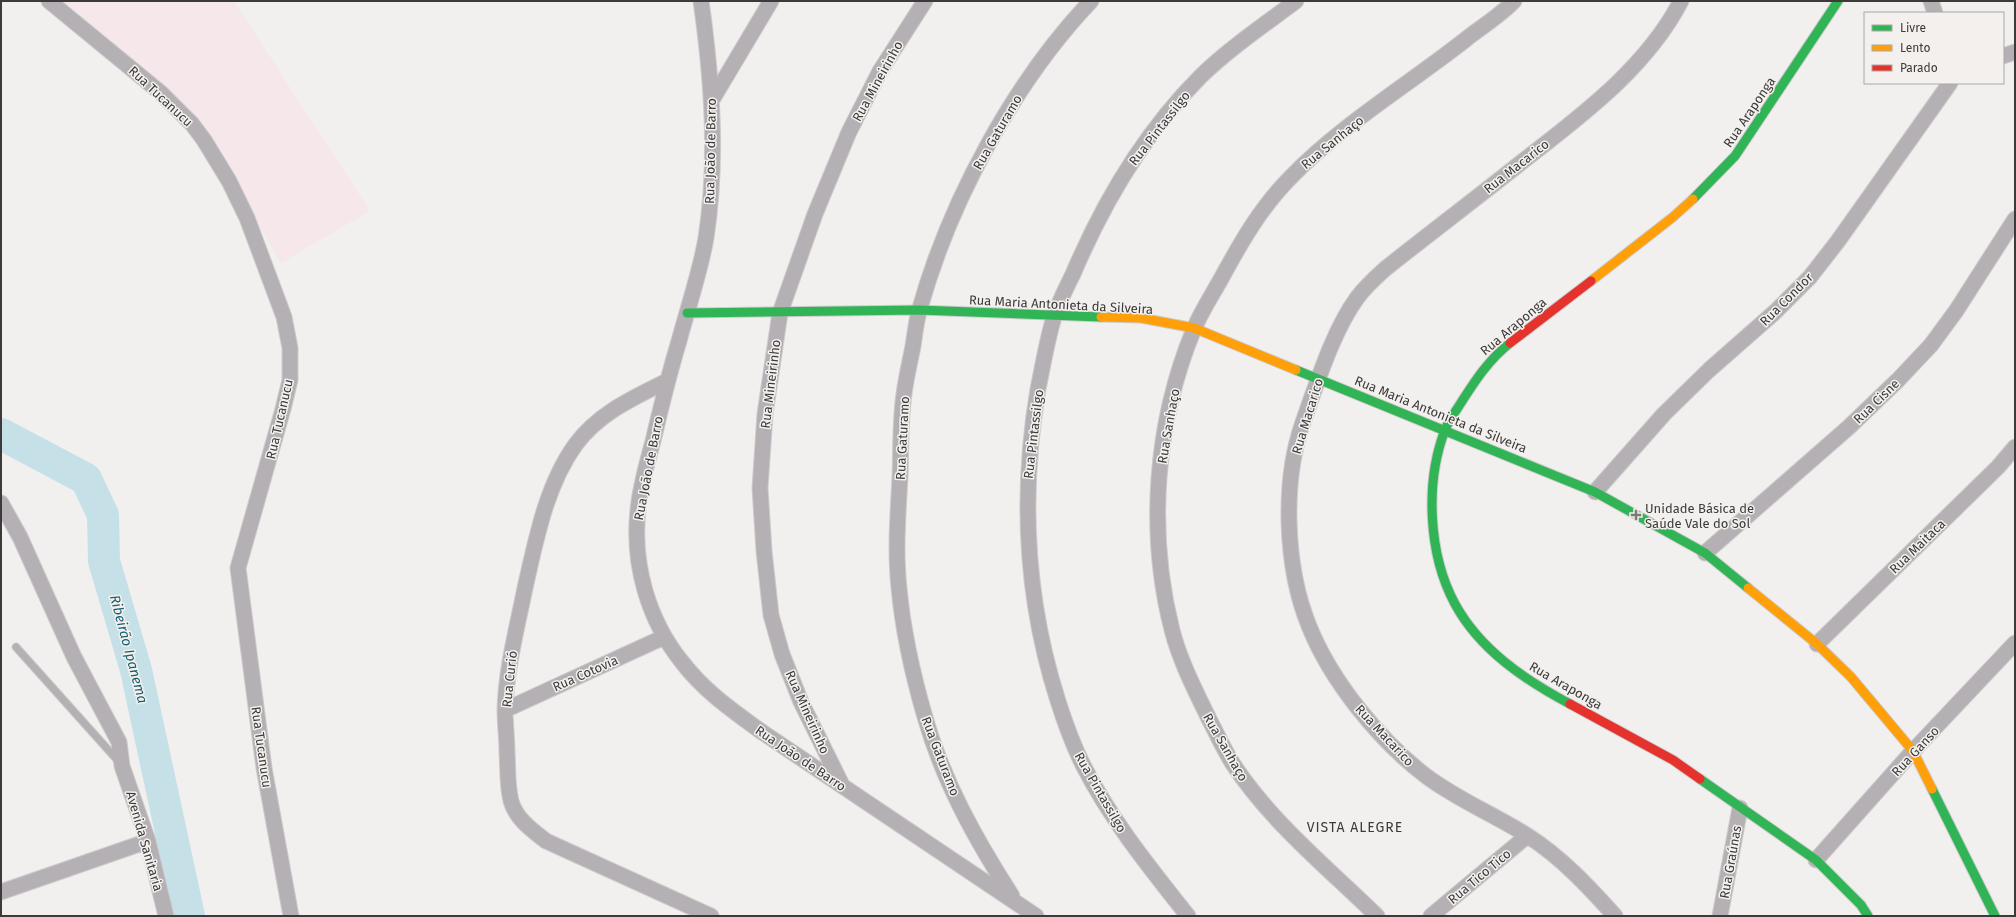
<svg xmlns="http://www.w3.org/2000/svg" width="2016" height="917" viewBox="0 0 2016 917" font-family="'Fira Sans',sans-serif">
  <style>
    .commercial { fill: #f6e7ea }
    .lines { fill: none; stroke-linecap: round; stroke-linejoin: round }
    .river { stroke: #c6e0e8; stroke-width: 32 }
    .lane-casing { stroke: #cdcccc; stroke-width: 9 }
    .street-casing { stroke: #cdcccc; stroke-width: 17 }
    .fast-casing { stroke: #cdcccc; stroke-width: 11 }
    .slow-casing { stroke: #cdcccc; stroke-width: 11 }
    .jam-casing { stroke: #cdcccc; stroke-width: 11 }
    .lane { stroke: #b5b0b4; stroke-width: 7 }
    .street { stroke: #b5b0b4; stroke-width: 15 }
    .fast { stroke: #30b455; stroke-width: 9 }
    .slow { stroke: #ff9f0a; stroke-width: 9 }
    .jam { stroke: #e5322d; stroke-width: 9 }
    .poi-dot { fill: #7c7a79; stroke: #f3f0ee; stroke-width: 1.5 }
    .labels { text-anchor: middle; stroke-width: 3; stroke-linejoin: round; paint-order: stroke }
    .street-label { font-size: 13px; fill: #3c3b3a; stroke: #f3f0ee }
    .poi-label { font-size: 13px; fill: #3c3b3a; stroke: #f3f0ee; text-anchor: start }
    .water-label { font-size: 14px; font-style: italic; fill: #165e71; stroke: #f3f0ee }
    .neighbourhood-label { font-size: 14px; letter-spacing: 1px; fill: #3c3b3a; stroke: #f3f0ee }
  </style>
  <rect width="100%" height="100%" fill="#f2f0ef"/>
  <!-- commercial -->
  <path class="commercial" d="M63,1H234L370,211L281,263L237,189L124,54Z"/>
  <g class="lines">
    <!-- river -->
    <path class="river" d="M1,434L86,479L103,515L104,561L136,670L189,916"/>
    <defs>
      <path id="lane" d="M16,647L120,763"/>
      <path id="street" d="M49,1L161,93L192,124L204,140L229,181L247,218L284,317L290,348V380L283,409L238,568L264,768L291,916
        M701,1C712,79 718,160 706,238C700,273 688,307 679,341C669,374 661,407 653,441C647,463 640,487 638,510C632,564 648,620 682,662C704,691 733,711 762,732L1036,916
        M1931,1L1935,13
        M2003,56L2015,52
        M712,100L771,1
        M667,381C633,398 599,413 576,444C546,485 536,540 525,588C517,628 506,669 505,710C505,724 507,738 507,753C508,768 507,785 511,801C516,819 532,830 546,841L711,916
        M1595,492L1664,414L1709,370L1775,312L1810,277L1838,241L1950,83
        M1,503L20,537L74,657L119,742L122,766L148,841L166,916
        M1705,553L1849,427L1898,380L1931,345L1956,311L2015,219
        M1817,644L1998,467L2015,447
        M505,710L664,637
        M842,785L801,702L782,654L771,615L764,551L760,488L765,414L780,313L815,214L849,132L880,71L925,1
        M1816,860L1913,751L2015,643
        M1,892L148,841
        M1012,896C976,840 943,781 925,717C913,676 903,631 899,588C895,551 898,514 900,477C901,449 900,421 904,394C906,378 910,362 913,346C915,334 916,321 920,308C950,201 1014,82 1091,1
        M1188,916C1150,868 1111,820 1083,765C1073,745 1065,723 1058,701C1025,598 1020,496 1038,389C1043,365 1047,340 1054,317C1059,302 1066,288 1073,274C1104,201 1145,132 1201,76C1230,48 1264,25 1296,1
        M1377,916C1328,868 1271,822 1233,764C1224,750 1217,734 1209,719C1195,690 1180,661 1172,630C1147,532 1155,423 1194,329C1201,312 1212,295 1221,279C1241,242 1261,207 1291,177C1340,126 1409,84 1465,40C1481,27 1500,16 1514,1
        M1431,916L1527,836
        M1615,916C1588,886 1562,858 1528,836C1495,815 1458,800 1426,776C1379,740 1331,681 1309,626C1285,567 1282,482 1303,422C1317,383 1333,331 1357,298C1365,287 1375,278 1385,269C1429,234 1474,200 1518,165C1578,118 1645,70 1681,1
        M1720,916L1740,808"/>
      <path id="fast" d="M1693,199L1735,156L1838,1
        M687,313L919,310L1101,317
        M1510,343C1487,361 1473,384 1457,409C1453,415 1448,422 1445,430C1425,482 1428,554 1455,604C1480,650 1525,680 1570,704
        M1296,370L1595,492L1705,553L1748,588
        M1700,779L1816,860L1861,905L1868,916
        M1932,789L1995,916"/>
      <path id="slow" d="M1591,281L1673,217L1693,199
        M1101,317L1141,318L1194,328L1296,370
        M1748,588L1817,644L1851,677L1913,751L1932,789"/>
      <path id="jam" d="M1510,343L1591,281
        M1570,704L1673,760L1700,779"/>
    </defs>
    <!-- lane casing -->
    <use href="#lane" class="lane-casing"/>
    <!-- street casing -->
    <use href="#street" class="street-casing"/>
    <!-- fast casing -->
    <use href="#fast" class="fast-casing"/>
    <!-- slow casing -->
    <use href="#slow" class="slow-casing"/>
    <!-- jam casing -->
    <use href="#jam" class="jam-casing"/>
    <!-- lane -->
    <use href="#lane" class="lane"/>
    <!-- street -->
    <use href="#street" class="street"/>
    <!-- fast -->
    <use href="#fast" class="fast"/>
    <!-- slow -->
    <use href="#slow" class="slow"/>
    <!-- jam -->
    <use href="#jam" class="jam"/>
  </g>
  <!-- markers -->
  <path class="poi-dot" d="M1634 509h4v4h4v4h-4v4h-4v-4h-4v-4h4z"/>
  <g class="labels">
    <!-- street labels -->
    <g class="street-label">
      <text transform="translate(877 81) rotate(-61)" y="5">Rua Mineirinho</text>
      <text transform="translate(161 96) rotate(43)" y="5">Rua Tucanucu</text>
      <text transform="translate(1749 112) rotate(-56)" y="5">Rua Araponga</text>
      <text transform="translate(1159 128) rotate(-52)" y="5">Rua Pintassilgo</text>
      <text transform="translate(997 132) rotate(-60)" y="5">Rua Gaturamo</text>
      <text transform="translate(1332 142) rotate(-39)" y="5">Rua Sanhaço</text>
      <text transform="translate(710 151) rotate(-89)" y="5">Rua João de Barro</text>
      <text transform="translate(1516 166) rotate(-38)" y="5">Rua Macarico</text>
      <text transform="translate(1786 299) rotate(-45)" y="5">Rua Condor</text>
      <text transform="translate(1061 304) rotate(3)" y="5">Rua Maria Antonieta da Silveira</text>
      <text transform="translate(1513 326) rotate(-40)" y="5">Rua Araponga</text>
      <text transform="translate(770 384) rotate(-83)" y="5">Rua Mineirinho</text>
      <text transform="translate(1876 401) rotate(-44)" y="5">Rua Cisne</text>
      <text transform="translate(1441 414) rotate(22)" y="5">Rua Maria Antonieta da Silveira</text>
      <text transform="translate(1307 416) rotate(-73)" y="5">Rua Macarico</text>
      <text transform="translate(279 419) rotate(-77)" y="5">Rua Tucanucu</text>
      <text transform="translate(1168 426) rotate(-80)" y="5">Rua Sanhaço</text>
      <text transform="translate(1033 434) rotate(-83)" y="5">Rua Pintassilgo</text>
      <text transform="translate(902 438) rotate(-87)" y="5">Rua Gaturamo</text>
      <text transform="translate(648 468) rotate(-79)" y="5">Rua João de Barro</text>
      <text transform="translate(1917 546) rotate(-44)" y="5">Rua Maitaca</text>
      <text transform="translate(585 673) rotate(-24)" y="5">Rua Cotovia</text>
      <text transform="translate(509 679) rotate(-84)" y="5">Rua Curió</text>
      <text transform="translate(1566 685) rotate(30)" y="5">Rua Araponga</text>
      <text transform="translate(808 712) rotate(66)" y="5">Rua Mineirinho</text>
      <text transform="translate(1385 735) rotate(47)" y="5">Rua Macarico</text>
      <text transform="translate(262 747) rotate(82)" y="5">Rua Tucanucu</text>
      <text transform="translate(1226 747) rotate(60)" y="5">Rua Sanhaço</text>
      <text transform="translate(1915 751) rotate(-47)" y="5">Rua Ganso</text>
      <text transform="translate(941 756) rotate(69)" y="5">Rua Gaturamo</text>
      <text transform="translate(801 758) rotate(34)" y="5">Rua João de Barro</text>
      <text transform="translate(1101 792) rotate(60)" y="5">Rua Pintassilgo</text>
      <text transform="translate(145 841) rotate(74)" y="5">Avenida Sanitaria</text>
      <text transform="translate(1730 862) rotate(-80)" y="5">Rua Graúnas</text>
      <text transform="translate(1479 876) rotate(-40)" y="5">Rua Tico Tico</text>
    </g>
    <!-- poi labels -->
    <g class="poi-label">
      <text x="1645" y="513">Unidade Básica de<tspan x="1645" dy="15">Saúde Vale do Sol</tspan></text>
    </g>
    <!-- water labels -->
    <g class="water-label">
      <text transform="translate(129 649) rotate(75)" y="5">Ribeirão Ipanema</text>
    </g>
    <!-- neighbourhood labels -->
    <g class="neighbourhood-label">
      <text x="1355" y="832">VISTA ALEGRE</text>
    </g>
  </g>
  <!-- border -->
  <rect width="2016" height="917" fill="none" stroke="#3c3b3a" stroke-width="4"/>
  <!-- legend -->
  <rect x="1864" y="12" width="140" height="72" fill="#f3f0ee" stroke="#aaa8a6"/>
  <rect x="1872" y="25" width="20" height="6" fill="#30b455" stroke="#aaa8a6"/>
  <text x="1900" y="32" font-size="12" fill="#3c3b3a">Livre</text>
  <rect x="1872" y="45" width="20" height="6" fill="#ff9f0a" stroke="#aaa8a6"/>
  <text x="1900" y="52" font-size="12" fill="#3c3b3a">Lento</text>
  <rect x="1872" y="65" width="20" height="6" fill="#e5322d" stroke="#aaa8a6"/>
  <text x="1900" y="72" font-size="12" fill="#3c3b3a">Parado</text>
</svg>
